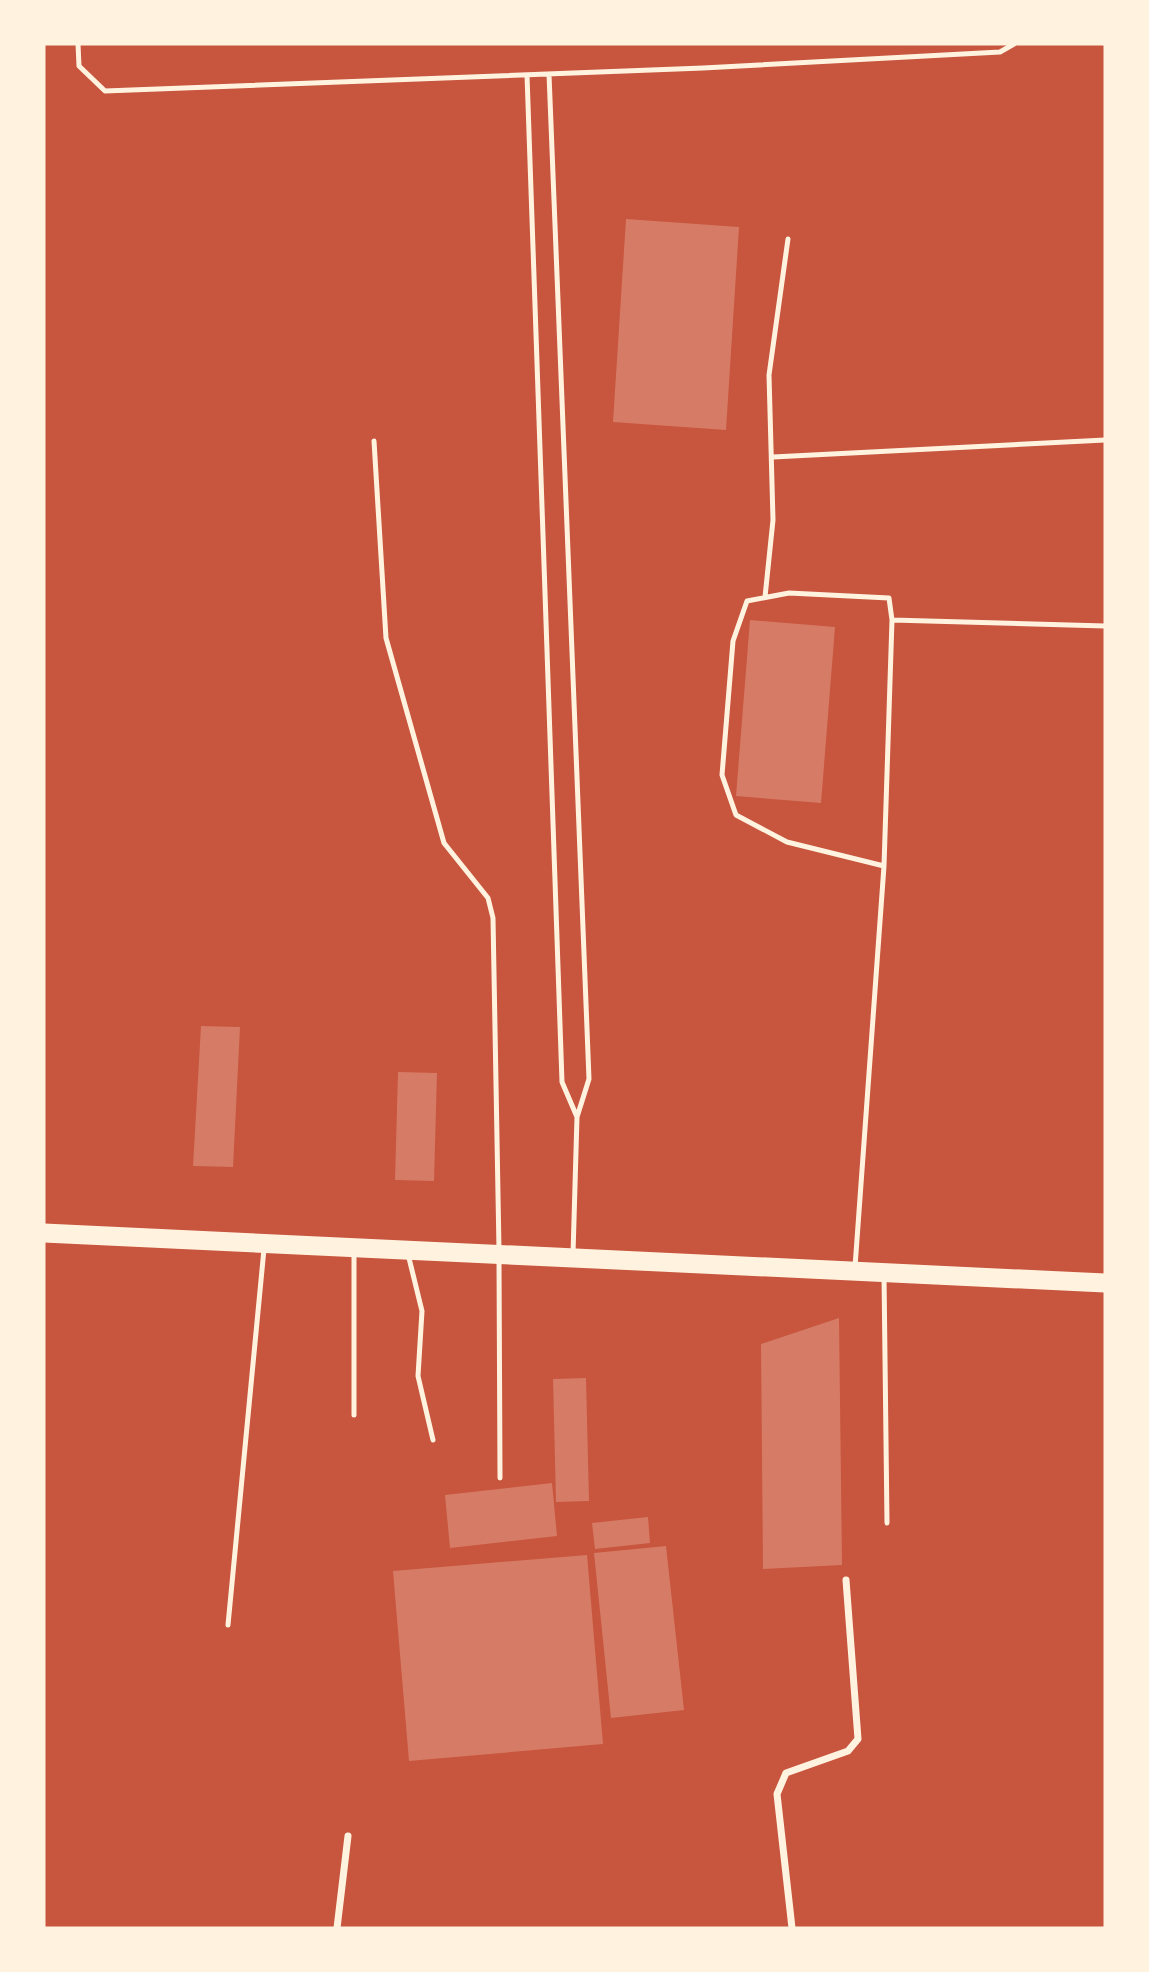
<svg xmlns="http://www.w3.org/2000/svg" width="1149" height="1972" viewBox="0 0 1149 1972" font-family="'Exo 2',sans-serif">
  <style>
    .building { fill: #d67c66 }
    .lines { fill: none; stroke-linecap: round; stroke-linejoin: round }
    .service { stroke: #fff3e0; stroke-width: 5 }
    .minor { stroke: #fff3e0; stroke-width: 7 }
    .trunk { stroke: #fff3e0; stroke-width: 19 }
  </style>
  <rect width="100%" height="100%" fill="#c8553d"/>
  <!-- building -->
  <path class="building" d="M626,219L739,227L726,430L613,422Z
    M750,620L835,627L821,803L736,796Z
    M201,1026L240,1027L233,1167L193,1166Z
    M398,1072L437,1073L434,1181L395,1180Z
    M839,1318L842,1565L763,1569L761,1344Z
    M586,1378L589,1501L556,1502L553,1379Z
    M552,1483L557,1536L450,1548L445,1495Z
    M648,1517L650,1543L595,1549L592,1523Z
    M666,1546L684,1710L611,1718L594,1553Z
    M587,1555L603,1744L409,1761L393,1571Z"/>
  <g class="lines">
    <!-- service -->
    <path class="service" d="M78,44L79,66L105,91L703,68L1000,52L1014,44
      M549,74L589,1079L577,1117L573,1254
      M527,75L562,1082L577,1117
      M374,441L386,638L444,843L488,898L493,918L499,1249
      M773,457L1105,440
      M765,597L773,520L769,375L788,239
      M892,620L1105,626
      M354,1250V1415
      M408,1254L422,1311L418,1376L433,1440
      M499,1259L500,1478
      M855,1267L884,866L892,620L889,598L789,593L747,601L733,641L722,775L736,815L787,842L884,866
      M884,1275L887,1523
      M228,1625L264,1249"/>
    <!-- minor -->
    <path class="minor" d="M337,1928L348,1836
      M792,1928L777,1794L786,1773L848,1751L858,1739L846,1580"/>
    <!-- trunk -->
    <path class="trunk" d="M44,1233L1105,1283"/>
  </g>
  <!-- border -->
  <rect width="1149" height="1972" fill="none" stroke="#fff3e0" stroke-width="91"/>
</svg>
